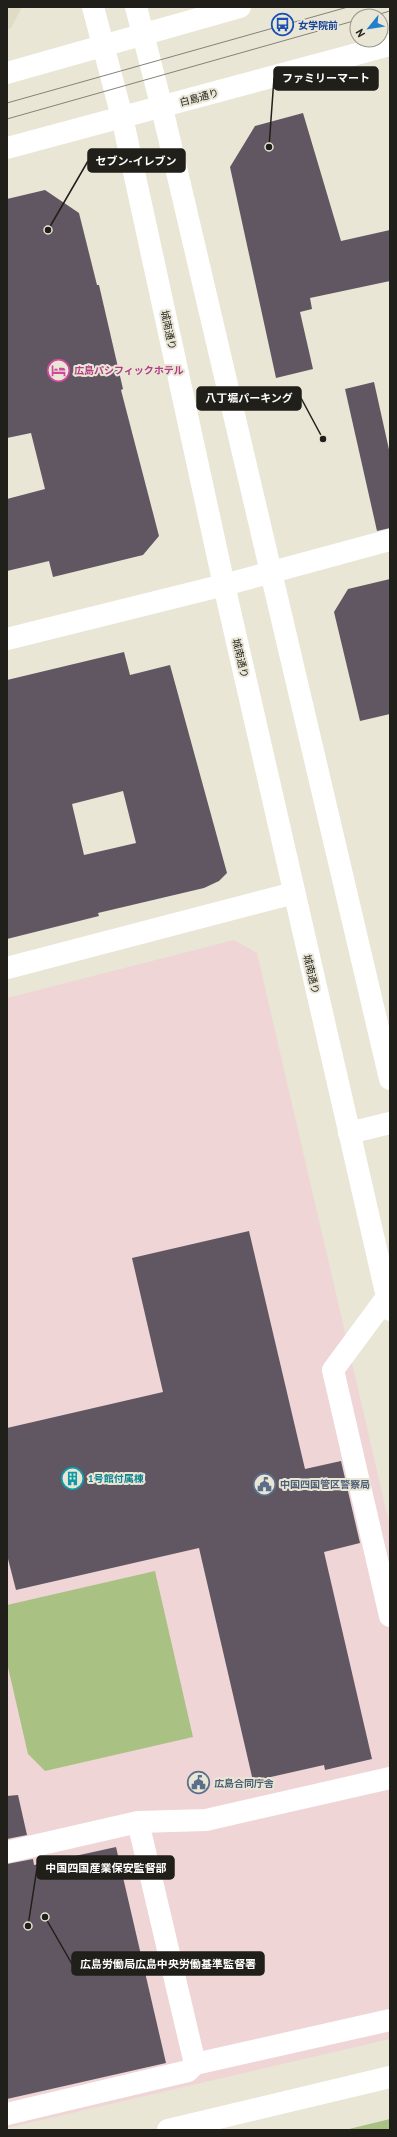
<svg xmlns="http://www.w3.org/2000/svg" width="397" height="2137" viewBox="0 0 397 2137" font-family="'PT Sans','Noto Sans JP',sans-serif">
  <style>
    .commercial { fill: #efd5d5 }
    .built { fill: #dfdbc4 }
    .green { fill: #a9c284 }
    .building { fill: #615763; fill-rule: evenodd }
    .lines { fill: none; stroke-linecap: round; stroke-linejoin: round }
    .minor { stroke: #fff; stroke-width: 22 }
    .tram { stroke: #858378; stroke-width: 1 }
    .labels { text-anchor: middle; stroke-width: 4; stroke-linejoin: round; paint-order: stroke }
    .transit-label { font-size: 10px; font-weight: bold; fill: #164399; stroke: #e9e6d6; text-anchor: start }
    .street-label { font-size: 10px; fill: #201f19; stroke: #e9e6d6 }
    .hotel-label { font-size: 10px; font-weight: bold; fill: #b23c85; stroke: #e9e6d6; text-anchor: start }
    .culture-label { font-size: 10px; font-weight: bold; fill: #0d838f; stroke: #e9e6d6; text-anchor: start }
    .service-label { font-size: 10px; font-weight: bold; fill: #4e5e75; stroke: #e9e6d6; text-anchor: start }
    .leader { fill: none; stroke: #201f19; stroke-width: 1.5 }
    .callout-dot { fill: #201f19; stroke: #e9e6d6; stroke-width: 1.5 }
    .callout { fill: #201f19; stroke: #201f19; stroke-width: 1.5 }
    .callout-label { font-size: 11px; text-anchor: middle; font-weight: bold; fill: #fff }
  </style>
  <rect width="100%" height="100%" fill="#e9e6d6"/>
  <!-- commercial -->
  <path class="commercial" d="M234,940L257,953L390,1527V2039L7,2128V998Z"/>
  <!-- built -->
  <path class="built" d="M7,7H22L11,28L7,29Z"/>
  <!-- green -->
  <path class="green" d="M155,1571L193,1737L45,1771L28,1754L7,1663V1605Z
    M390,2119V2130H345Z"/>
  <!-- building -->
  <path class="building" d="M303,113L341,241L390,230V281L310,298L312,309L300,312L313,369L276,378L230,167L255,126Z
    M45,190L79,213L97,285H99L123,389L121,390L159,536L143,555L53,577L49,561L7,571V499L45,489L31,433L7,438V199Z
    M374,382L390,454V528L377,531L345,389Z
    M390,579V714L360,721L334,612L348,589Z
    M124,652L130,675L170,665L227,873L219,881L204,888L98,913L99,916L7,939V680ZM123,791L136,843L84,855L72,804Z
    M249,1231L305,1469L341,1461L360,1543L324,1552L372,1759L325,1770L324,1765L253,1781L199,1548L16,1590L7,1555V1428L163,1392L132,1258Z
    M18,1795L27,1835L7,1839V1796Z
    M116,1847L166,2063L7,2099V1864L33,1859L34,1865Z"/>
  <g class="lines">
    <!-- minor -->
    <path class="minor" d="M93,7L122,117L224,585L390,1310
      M136,7L162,108L390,1079
      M7,73L240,7
      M7,148L390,45
      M7,639L224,585L390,540
      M7,968L294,893
      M349,1133L390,1123
      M387,1297L333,1370L390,1616
      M138,1822L195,2064
      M7,1852L138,1822L206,1820L390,1778
      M7,2114L188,2071L195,2064L390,2020
      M168,2130L390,2077"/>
    <!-- tram -->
    <path class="tram" d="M373,16L390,11
      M7,103L348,7
      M7,119L357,20"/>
  </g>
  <!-- icons -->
  <defs>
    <symbol id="bus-ring" viewBox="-11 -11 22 22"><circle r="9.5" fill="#e9e6d6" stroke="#1a4fb4" stroke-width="1.5"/><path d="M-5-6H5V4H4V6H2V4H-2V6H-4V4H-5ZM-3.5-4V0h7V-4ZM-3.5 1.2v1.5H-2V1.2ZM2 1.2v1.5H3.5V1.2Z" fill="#1a4fb4"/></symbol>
    <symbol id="hotel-ring" viewBox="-11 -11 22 22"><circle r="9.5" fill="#e9e6d6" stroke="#d1479c" stroke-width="1.5"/><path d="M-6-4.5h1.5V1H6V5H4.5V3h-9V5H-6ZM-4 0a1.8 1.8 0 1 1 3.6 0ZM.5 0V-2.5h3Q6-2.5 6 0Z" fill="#d1479c"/></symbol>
    <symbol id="building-ring" viewBox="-11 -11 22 22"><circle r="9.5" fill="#e9e6d6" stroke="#0f9aa8" stroke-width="1.5"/><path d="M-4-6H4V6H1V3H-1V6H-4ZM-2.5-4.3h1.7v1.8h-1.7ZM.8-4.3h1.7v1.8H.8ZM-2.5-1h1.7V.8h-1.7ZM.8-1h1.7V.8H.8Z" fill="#0f9aa8"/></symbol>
    <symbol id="civic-ring" viewBox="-11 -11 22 22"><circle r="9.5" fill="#e9e6d6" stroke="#5c6f8a" stroke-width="1.5"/><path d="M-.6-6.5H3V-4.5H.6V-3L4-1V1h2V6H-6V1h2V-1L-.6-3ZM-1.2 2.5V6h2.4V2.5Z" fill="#5c6f8a"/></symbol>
  </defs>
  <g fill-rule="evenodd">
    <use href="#bus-ring" x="270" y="12" width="25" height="25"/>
    <use href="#hotel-ring" x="46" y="358" width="25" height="25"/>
    <use href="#building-ring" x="60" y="1466" width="25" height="25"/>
    <use href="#civic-ring" x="252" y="1472" width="25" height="25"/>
    <use href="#civic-ring" x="186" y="1770" width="25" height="25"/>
  </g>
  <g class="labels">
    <!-- transit labels -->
    <g class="transit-label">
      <text x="298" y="29">女学院前</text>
    </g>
    <!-- street labels -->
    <g class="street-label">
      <text transform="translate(199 97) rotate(-15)" y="4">白島通り</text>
      <text transform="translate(169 330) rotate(78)" y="4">城南通り</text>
      <text transform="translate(241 658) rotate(77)" y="4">城南通り</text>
      <text transform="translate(312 974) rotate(77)" y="4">城南通り</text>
    </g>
    <!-- hotel labels -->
    <g class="hotel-label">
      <text x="74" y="374">広島パシフィックホテル</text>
    </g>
    <!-- culture labels -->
    <g class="culture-label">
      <text x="88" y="1482">1号館付属棟</text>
    </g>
    <!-- service labels -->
    <g class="service-label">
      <text x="280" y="1488">中国四国管区警察局</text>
      <text x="214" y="1787">広島合同庁舎</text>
    </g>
  </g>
  <!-- callouts -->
  <path class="leader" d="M269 147L274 78M48 230L88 161M323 439L301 398M28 1926L37 1868M45 1917L72 1964"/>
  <g class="callout-dot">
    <circle cx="269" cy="147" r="4"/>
    <circle cx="48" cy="230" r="4"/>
    <circle cx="323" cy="439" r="4"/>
    <circle cx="28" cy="1926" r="4"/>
    <circle cx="45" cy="1917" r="4"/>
  </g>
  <g class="callout">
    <rect x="274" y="67" width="104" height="23" rx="4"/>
    <rect x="88" y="149" width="97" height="23" rx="4"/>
    <rect x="197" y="387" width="104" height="23" rx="4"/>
    <rect x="37" y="1856" width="137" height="23" rx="4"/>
    <rect x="72" y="1952" width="192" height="23" rx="4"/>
  </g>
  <g class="callout-label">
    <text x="326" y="82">ファミリーマート</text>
    <text x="136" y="165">セブン-イレブン</text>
    <text x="249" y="402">八丁堀パーキング</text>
    <text x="106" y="1872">中国四国産業保安監督部</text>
    <text x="168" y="1968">広島労働局広島中央労働基準監督署</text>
  </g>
  <!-- border -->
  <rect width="397" height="2137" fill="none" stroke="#201f19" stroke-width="16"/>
  <!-- north arrow -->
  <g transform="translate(369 28) rotate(240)"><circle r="19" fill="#e9e6d6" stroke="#99968a"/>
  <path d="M0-3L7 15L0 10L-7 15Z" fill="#217fcb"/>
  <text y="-6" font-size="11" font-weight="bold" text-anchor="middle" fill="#201f19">N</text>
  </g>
</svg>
